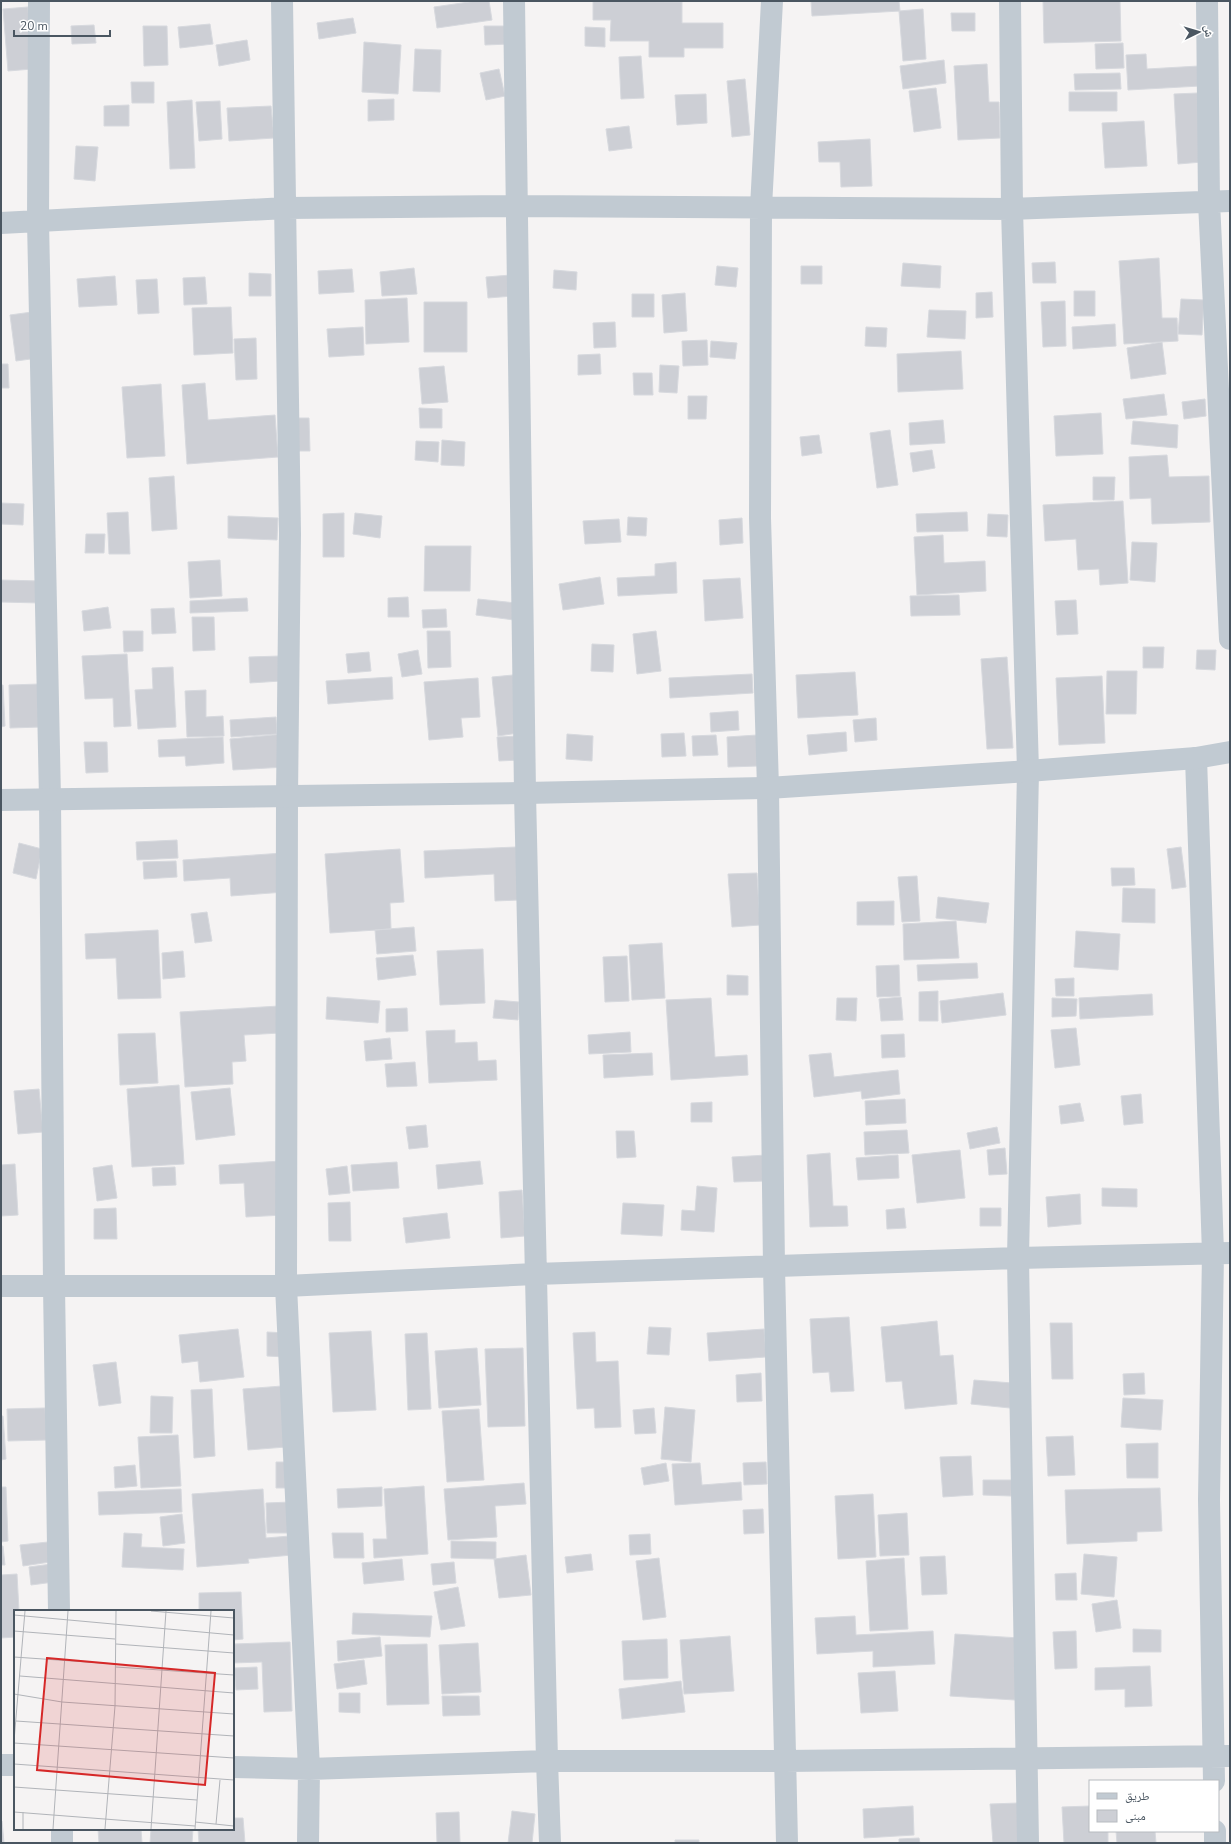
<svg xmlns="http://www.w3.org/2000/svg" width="1231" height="1844" viewBox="0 0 1231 1844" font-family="'Nunito Sans','Noto Naskh Arabic',sans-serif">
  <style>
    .building { fill: #cdcfd5; stroke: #d7d9de }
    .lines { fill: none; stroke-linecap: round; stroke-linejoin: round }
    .minor { stroke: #c1cad2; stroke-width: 22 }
    .tertiary { stroke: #c1cad2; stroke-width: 22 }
    .inset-road { fill: none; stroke: #b1b4b9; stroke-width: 1 }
    .view { fill: #d62828; fill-opacity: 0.15; stroke: #d62828; stroke-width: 2 }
    .inset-edge { fill: none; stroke: #4a5661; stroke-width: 2 }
  </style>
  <rect width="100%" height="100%" fill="#f5f3f3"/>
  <!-- building -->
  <path class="building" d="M476,1H489L492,20L437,28L434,7Z
    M593,1L682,2V23H723V48H684V57H649V41H610L611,20H593Z
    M811,1H899L900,11L812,16Z
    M1043,1H1120L1121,41L1044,43Z
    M28,7L32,69L8,71L3,9Z
    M923,9L926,59L903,61L899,11Z
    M951,13H975V31H952Z
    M353,18L356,33L319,39L317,23Z
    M210,24L213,44L180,48L178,27Z
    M94,25L96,43L72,44L71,26Z
    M143,26H167L168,65L144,66Z
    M484,26H509V44L485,45Z
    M585,27L605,28V47L585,46Z
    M247,40L250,60L219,66L216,45Z
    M364,42L401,45L398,94L362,92Z
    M1123,43L1124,68L1096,69L1095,44Z
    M415,49L441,50L440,92L413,91Z
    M1146,54L1147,69L1199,66L1200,86L1128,90L1126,55Z
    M641,56L644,98L621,99L619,57Z
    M944,60L946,83L903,89L900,66Z
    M987,64L989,102H999L1000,138L958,140L954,66Z
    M499,69L505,96L486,100L480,73Z
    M1120,73L1121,89L1075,90L1074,74Z
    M745,79L750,135L732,137L727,81Z
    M131,82H154V103H132Z
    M936,88L941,128L914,132L909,91Z
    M1069,92H1117V111H1069Z
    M1198,93L1202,162L1178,164L1174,94Z
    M706,94L707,123L677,125L675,95Z
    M394,99V120L368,121V100Z
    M192,100L195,168L170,169L167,102Z
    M220,101L222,139L199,141L196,102Z
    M129,105V126H104V106Z
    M271,106L274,138L229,141L227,108Z
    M1144,121L1147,166L1105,168L1102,123Z
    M629,126L632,148L609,151L606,129Z
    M870,139L872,186L841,187L840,162H819L818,142Z
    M76,146L98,147L95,181L74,179Z
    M1159,258L1162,318H1177L1178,341L1124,344L1119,261Z
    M1055,262L1056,283H1033L1032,263Z
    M903,263L941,266L940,288L901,286Z
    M717,266L738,268L736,287L715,285Z
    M801,266H822V284H801Z
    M414,268L417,294L382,296L380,272Z
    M352,269L354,292L319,294L318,271Z
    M554,270L577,272L576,290L553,288Z
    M249,273L271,274V296H249Z
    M511,275L513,296L488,298L486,277Z
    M115,276L117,305L79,307L77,279Z
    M205,277L207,304L184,305L183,278Z
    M157,279L159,313L138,314L136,280Z
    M1074,291H1095V316H1074Z
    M992,292L993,317L976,318V293Z
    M685,293L687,331L664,333L662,295Z
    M632,294H654V317H632Z
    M407,298L409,342L366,344L365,300Z
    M1181,299L1204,300L1202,335L1178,334Z
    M1065,301L1066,346L1043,347L1041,302Z
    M424,302H467V352H424Z
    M231,307L233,353L194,355L192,308Z
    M929,310L966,311L965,339L927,337Z
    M32,312L38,358L16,361L10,315Z
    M615,322L616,347L594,348L593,323Z
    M1115,324L1116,346L1073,349L1072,327Z
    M363,327L364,355L329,357L327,329Z
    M866,327L887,328L886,347L865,346Z
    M256,338L257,379L236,380L234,339Z
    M707,340L708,365L683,366L682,341Z
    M711,341L737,343L735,359L710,357Z
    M1162,342L1166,374L1131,379L1127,348Z
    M961,351L963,389L898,392L897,354Z
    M600,354L601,374L578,375V355Z
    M1,364H8L9,388H1Z
    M660,365L679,366L677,393L659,392Z
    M444,366L448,402L422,404L419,368Z
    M633,373H652L653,395H634Z
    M205,383L208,420L275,415L278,457L187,464L182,385Z
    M161,384L165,456L127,458L122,387Z
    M1164,394L1167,415L1126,419L1123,399Z
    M688,396H707L706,419H688Z
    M1205,399L1206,416L1184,419L1182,402Z
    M419,408L442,409V428H420Z
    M1101,413L1103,454L1056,456L1054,416Z
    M297,418H309L310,451H298Z
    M943,420L945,443L910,445L909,423Z
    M1133,421L1178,425L1177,448L1131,444Z
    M890,430L898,485L877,488L870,433Z
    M819,435L822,453L802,456L800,437Z
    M442,440L465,442L464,466L441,465Z
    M416,441L439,442L438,462L415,460Z
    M932,450L935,468L913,472L910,453Z
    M1167,455L1169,477L1209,476L1210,522L1152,524L1151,498L1130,499L1129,457Z
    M174,476L177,529L152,531L149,478Z
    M1093,477H1115L1114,500H1093Z
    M1123,501L1128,583L1100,585L1099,569L1078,570L1076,539L1045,541L1043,505Z
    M1,503L24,504L23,525L1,524Z
    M128,512L130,554H109L107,513Z
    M967,512L968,531L917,532L916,514Z
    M344,513V557H323V514Z
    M355,513L382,516L380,538L353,534Z
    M988,514L1008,515L1007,537L987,536Z
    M228,516L278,518L277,540L228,538Z
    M628,517L647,518L646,536L627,535Z
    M742,518L743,543L720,545L719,520Z
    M619,519L621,542L585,544L583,521Z
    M86,534H105L104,553H85Z
    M943,535L944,563L985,561L986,591L917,595L914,537Z
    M1132,542L1157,543L1155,582L1130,580Z
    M425,546H471L470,591H424Z
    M220,560L222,596L190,598L188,562Z
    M676,562L677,593L618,596L617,578L655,576V564Z
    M600,577L604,604L563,610L559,584Z
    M740,578L743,618L705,621L703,580Z
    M1,580L40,581V603L1,602Z
    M959,595L960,615L911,616L910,596Z
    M408,597L409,617H388V598Z
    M247,598L248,611L190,613V601Z
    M478,599L516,603L514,620L476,615Z
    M1076,600L1078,634L1057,635L1055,601Z
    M108,607L111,628L84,631L82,611Z
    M174,608L176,633L152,634L151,609Z
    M446,609L447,627L423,628L422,610Z
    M192,617H214L215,650L193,651Z
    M123,631H143V651L124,652Z
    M427,631H450L451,667L428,668Z
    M656,631L661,671L637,674L633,634Z
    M592,644L614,645L613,672L591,671Z
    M1143,647H1164L1163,668H1143Z
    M418,650L422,674L402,677L398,654Z
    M1197,650H1216L1215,670L1196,669Z
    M369,652L371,671L348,673L346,654Z
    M127,654L131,726L114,727L113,698L85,699L82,656Z
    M280,656L281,681L250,683L249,657Z
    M1007,657L1013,748L987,749L981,659Z
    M173,667L176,727L138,729L135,690L153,689L152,668Z
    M1107,671H1137L1136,714H1106Z
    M855,672L858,715L798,718L796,675Z
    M752,674L753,693L670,698L669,678Z
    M513,675L519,733L498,736L492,677Z
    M1102,676L1105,743L1059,745L1056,678Z
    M392,677L393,699L328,704L326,681Z
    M478,678L480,717L461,718L463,737L429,740L424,682Z
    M40,684L41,727L10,728L9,685Z
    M1,685H3L5,726L1,727Z
    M206,690V717L223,716L224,736L187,737L185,691Z
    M738,711L739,730L711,732L710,713Z
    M276,717L277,734L231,737L230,720Z
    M876,718L877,740L855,742L853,720Z
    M846,732L847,751L809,755L807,735Z
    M684,733L686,756L662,757L661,734Z
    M283,734L286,767L233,770L230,739Z
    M567,734L593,736L592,761L566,759Z
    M716,735L718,755L693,756L692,736Z
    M757,735L758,766L728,767L727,737Z
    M519,736L520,760L499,761L497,737Z
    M223,737L224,763L186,766L185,756L159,757L158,740Z
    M84,742H107L108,772L86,773Z
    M177,840L178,858L137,860L136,842Z
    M19,843L42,849L36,879L13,873Z
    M516,847L519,900L495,901L494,874L425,878L424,851Z
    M1181,847L1186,887L1172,889L1167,849Z
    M400,849L404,902L390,903L391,929L330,933L325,854Z
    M283,853L285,892L231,896L230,878L184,881L183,860Z
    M176,861L177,877L144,879L143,862Z
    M1111,868H1134L1135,885L1112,886Z
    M757,873L760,925L732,927L728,874Z
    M917,876L920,921L902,922L898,877Z
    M1123,888L1155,889V923L1122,922Z
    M938,897L989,903L986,923L936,918Z
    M894,901V925H857V902Z
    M207,912L212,941L195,943L191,914Z
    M956,921L959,958L904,960L903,924Z
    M414,927L416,951L377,954L375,930Z
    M158,930L161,998L118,999L116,958L86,959L85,934Z
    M1076,931L1120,934L1118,970L1074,967Z
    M662,943L665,998L632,1000L629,945Z
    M483,949L485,1003L440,1005L437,951Z
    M183,951L185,977L163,979L162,953Z
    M413,955L416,975L378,980L376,958Z
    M627,956L629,1001L605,1002L603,957Z
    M977,963L978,978L918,981L917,965Z
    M899,965L900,996L877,997L876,966Z
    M727,975L748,976V995H727Z
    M1074,978V996H1056L1055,979Z
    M938,991V1021H919V992Z
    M1003,993L1006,1015L942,1023L940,1001Z
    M1152,994L1153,1015L1080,1019L1079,998Z
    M327,997L380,1001L378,1023L326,1019Z
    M901,997L903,1020L881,1021L879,999Z
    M711,998L715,1057L747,1055L748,1075L671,1080L666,1000Z
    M837,998H857L856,1021L836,1020Z
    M1052,998L1077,999L1076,1016L1052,1017Z
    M495,1000L519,1002L518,1020L493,1018Z
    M279,1006L280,1033L244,1035L246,1061L232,1062L233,1084L185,1087L180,1012Z
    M407,1008L408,1031L386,1032V1009Z
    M1076,1028L1080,1065L1055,1068L1051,1030Z
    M455,1030V1043L477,1042L478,1061L496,1060L497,1080L429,1083L426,1031Z
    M630,1032L631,1052L589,1054L588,1035Z
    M155,1033L158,1083L120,1085L118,1034Z
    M904,1034L905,1057L882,1058L881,1035Z
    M390,1038L392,1059L366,1061L364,1041Z
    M652,1053L653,1075L604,1078L603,1055Z
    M831,1053L834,1077L898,1070L900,1094L862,1099L861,1091L814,1097L809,1055Z
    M415,1062L417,1086L387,1087L385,1064Z
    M179,1085L184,1164L132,1167L127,1089Z
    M230,1088L235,1135L196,1140L191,1092Z
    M39,1089L43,1132L18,1134L14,1091Z
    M1141,1094L1143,1123L1124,1125L1121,1096Z
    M905,1099L906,1123L866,1125L865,1101Z
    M712,1102V1122H691V1103Z
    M1080,1103L1084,1121L1061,1124L1059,1106Z
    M426,1125L428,1147L409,1149L406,1127Z
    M997,1127L1000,1143L970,1149L967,1133Z
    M907,1130L909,1153L865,1155L864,1132Z
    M616,1131H634L636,1157L617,1158Z
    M1005,1148L1007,1174L989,1175L987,1150Z
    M960,1150L965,1198L917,1203L912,1155Z
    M830,1153L833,1206H847L848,1226L810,1227L807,1155Z
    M767,1155L768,1181L734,1182L732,1157Z
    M898,1155L899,1178L858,1180L856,1158Z
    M281,1161L284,1215L246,1217L244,1183L220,1184L219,1165Z
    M480,1161L483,1184L438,1189L436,1165Z
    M397,1162L399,1188L353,1191L351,1165Z
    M15,1164L18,1215L1,1216V1165Z
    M112,1165L117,1198L97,1201L93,1168Z
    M347,1166L350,1193L329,1195L326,1169Z
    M175,1167L176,1185L153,1186L152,1168Z
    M697,1186L717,1188L714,1232L681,1230L682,1210L695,1211Z
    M1102,1188L1137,1189V1207L1102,1206Z
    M522,1190L525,1236L501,1238L499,1192Z
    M1080,1194L1081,1224L1048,1227L1046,1197Z
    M350,1202L351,1241H329L328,1203Z
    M623,1203L664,1205L662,1236L621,1234Z
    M116,1208L117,1239H94V1209Z
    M904,1208L906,1228L887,1229L886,1210Z
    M980,1208H1001V1226H980Z
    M447,1213L450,1238L406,1243L403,1218Z
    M849,1317L854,1391L831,1392L829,1372L813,1373L810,1319Z
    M937,1321L940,1356L953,1355L957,1404L905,1409L902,1381L886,1382L881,1327Z
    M1050,1323H1072L1073,1379H1052Z
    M649,1327L671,1328L669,1355L647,1354Z
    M238,1329L244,1377L200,1382L198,1361L182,1363L179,1335Z
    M764,1329L766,1357L709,1361L707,1333Z
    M371,1331L376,1410L333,1412L329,1333Z
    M267,1332L287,1333L286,1357L267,1356Z
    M595,1332L596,1362L618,1361L621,1427L595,1428L594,1408L577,1409L573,1333Z
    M427,1333L431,1409L408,1410L405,1334Z
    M477,1348L481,1405L439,1408L435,1351Z
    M523,1348L525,1426L488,1427L485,1349Z
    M116,1362L121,1403L99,1406L93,1365Z
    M761,1373L762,1401L737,1402L736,1375Z
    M1144,1373L1145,1394L1124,1395L1123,1374Z
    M974,1380L1012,1383L1010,1408L971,1404Z
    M282,1386L286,1447L248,1450L243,1389Z
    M212,1389L215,1456L194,1458L191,1390Z
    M151,1396L173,1397L172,1433H150Z
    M1123,1398L1163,1400L1161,1430L1121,1427Z
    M665,1407L695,1410L691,1462L661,1459Z
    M45,1408L47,1440L8,1441L7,1409Z
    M654,1408L656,1433L635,1434L633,1410Z
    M479,1409L484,1480L447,1482L442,1411Z
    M1,1416H3L6,1459L1,1460Z
    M178,1435L181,1486L141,1488L138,1437Z
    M1073,1436L1075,1475L1048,1476L1046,1437Z
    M1158,1443V1478H1127L1126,1444Z
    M971,1456L973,1495L943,1497L940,1457Z
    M276,1462H289L288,1488H276Z
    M766,1462L767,1484L744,1485L743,1463Z
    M666,1463L669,1481L644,1485L641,1468Z
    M700,1463L702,1485L741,1482L742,1500L675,1505L672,1464Z
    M135,1465L137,1486L115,1488L114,1467Z
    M983,1480H1012L1011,1496L983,1495Z
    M524,1483L526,1504L495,1506L497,1537L448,1540L444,1489Z
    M424,1486L428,1554L374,1558L373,1539H387L384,1489Z
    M1,1487H6L8,1541L1,1542Z
    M382,1487V1506L338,1508L337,1489Z
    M1160,1488L1162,1531L1137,1532V1541L1067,1544L1065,1490Z
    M181,1489L182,1512L99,1515L98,1492Z
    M263,1489L266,1538L290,1536L292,1555L248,1559L249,1563L197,1567L192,1494Z
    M873,1494L876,1557L838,1559L835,1496Z
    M291,1502L292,1533H267L266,1503Z
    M763,1509L764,1533L744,1534L743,1510Z
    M907,1513L909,1555L880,1556L878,1515Z
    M182,1514L185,1543L163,1546L160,1517Z
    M124,1533L142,1534L141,1547L184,1549L183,1570L122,1567Z
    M332,1533H363L364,1558H334Z
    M650,1534L651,1554L630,1555L629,1535Z
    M451,1541L496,1542V1559L451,1558Z
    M48,1542L50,1562L23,1566L20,1545Z
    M1,1546H3L5,1565H1Z
    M591,1554L593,1570L567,1573L565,1557Z
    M1084,1554L1117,1557L1114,1597L1081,1594Z
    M526,1555L531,1595L499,1598L494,1559Z
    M945,1556L947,1594L922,1595L920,1557Z
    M659,1558L666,1617L643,1620L636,1561Z
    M904,1558L908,1629L870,1631L866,1561Z
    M402,1559L404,1580L364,1584L362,1563Z
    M454,1562L456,1583L433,1585L431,1564Z
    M52,1564L54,1582L31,1585L29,1567Z
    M1076,1573L1077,1600H1056L1055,1574Z
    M17,1574L19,1611H15V1637L1,1638V1575Z
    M458,1587L465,1626L441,1630L434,1592Z
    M241,1592L243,1639L233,1640V1611H199V1593Z
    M1117,1600L1121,1628L1096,1632L1092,1604Z
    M353,1613L432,1616L430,1637L352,1634Z
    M855,1616L856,1635L933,1631L935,1664L873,1667V1651L817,1654L815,1618Z
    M1133,1629L1161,1630V1652H1133Z
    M1076,1631L1077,1668L1055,1669L1053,1632Z
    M955,1634L1020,1638L1015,1700L950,1696Z
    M730,1636L734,1691L684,1694L680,1640Z
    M380,1637L382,1656L338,1661L337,1641Z
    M667,1639L668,1678L624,1680L622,1641Z
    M290,1642L292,1711L264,1712L262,1662L233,1663V1644Z
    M478,1643L481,1692L442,1694L439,1645Z
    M427,1644L429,1704L387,1705L385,1645Z
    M364,1660L367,1684L337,1689L334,1664Z
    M1150,1666L1152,1706L1125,1707V1689L1095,1690V1668Z
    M257,1667L258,1689L236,1690L234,1668Z
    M895,1671L898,1711L861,1713L858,1673Z
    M681,1681L685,1712L622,1719L619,1689Z
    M339,1693H360V1713L339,1712Z
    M442,1696H479L480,1715L443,1716Z
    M1018,1803L1020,1843H993L990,1804Z
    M913,1806L914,1835L864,1838L863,1809Z
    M1090,1806V1831H1108V1843H1064L1062,1807Z
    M512,1811L535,1814L532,1843H508Z
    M459,1812L460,1843H437L436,1813Z
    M233,1818H243L245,1843H199L198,1829H233Z
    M1,1821H2L4,1843H1Z
    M98,1829H141L142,1843H99Z
    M151,1829H193L192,1843H150Z
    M1116,1831H1155L1156,1843H1117Z
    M919,1838L920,1843H899V1839Z
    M675,1840H699V1843H675Z"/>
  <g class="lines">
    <!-- minor -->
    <path class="minor" d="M39,1L38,221L50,799L54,1286L59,1611
      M282,1L290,534L287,796L286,1286L309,1769L308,1843
      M514,1L525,793L547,1761L550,1843
      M772,1L761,207L760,518L768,788L774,1267L787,1843
      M1010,1L1012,209L1028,771L1018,1258L1028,1843
      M1207,1L1209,202L1230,639
      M1,223L286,208L517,206L1012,209L1230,201
      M1196,758L1213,1253L1209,1500L1214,1781
      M1,1286H286L535,1274L1018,1258L1230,1253
      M1,1765H15
      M233,1767L309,1769L547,1761H785L1230,1756
      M62,1829V1843
      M1215,1831V1843"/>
    <!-- tertiary -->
    <path class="tertiary" d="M1,800L525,793L768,788L1028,771L1196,758L1230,752"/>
  </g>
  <!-- overview -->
  <g transform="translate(14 1610)">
    <rect width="220" height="220" fill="#f5f3f3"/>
    <path class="inset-road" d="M137,1L220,8M0,5L220,25M0,21L101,29M102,34L220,43M0,47L102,54M102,57L220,65M6,66L220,83M0,84L48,92L220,104M2,111L220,126M0,131L11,1M0,133L220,148M0,154L220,170M0,177L183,190M0,202L181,216M181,212L220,216M202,214L206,170M9,219V202M39,219L54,1M91,219L101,96L102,1M137,219L152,1M181,219L197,1"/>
    <path class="view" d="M33,48L201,63L191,175L23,160Z"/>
    <rect width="220" height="220" class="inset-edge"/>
  </g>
  <!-- border -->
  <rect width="1231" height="1844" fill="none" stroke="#4a5661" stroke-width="4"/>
  <!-- legend -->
  <rect x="1089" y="1780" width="130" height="52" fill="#ffffff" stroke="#b7bbc0"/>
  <rect x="1097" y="1793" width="20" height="6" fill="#c1cad2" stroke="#b7bbc0"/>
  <text x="1125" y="1800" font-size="12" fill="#4a5661">طريق</text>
  <rect x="1097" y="1810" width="20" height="12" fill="#cdcfd5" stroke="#b7bbc0"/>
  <text x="1125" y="1820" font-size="12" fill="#4a5661">مبنى</text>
  <!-- north arrow -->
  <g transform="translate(1199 32) rotate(85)" stroke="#ffffff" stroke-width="3" paint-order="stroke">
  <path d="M0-3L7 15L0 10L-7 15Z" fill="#4a5661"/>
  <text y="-6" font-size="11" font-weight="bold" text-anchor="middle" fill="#4a5661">ش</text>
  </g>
  <!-- scale -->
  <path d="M14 30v6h96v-6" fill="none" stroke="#4a5661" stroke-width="2"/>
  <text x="20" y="30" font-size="12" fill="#4a5661" stroke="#ffffff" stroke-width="3" paint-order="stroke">20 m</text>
</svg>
